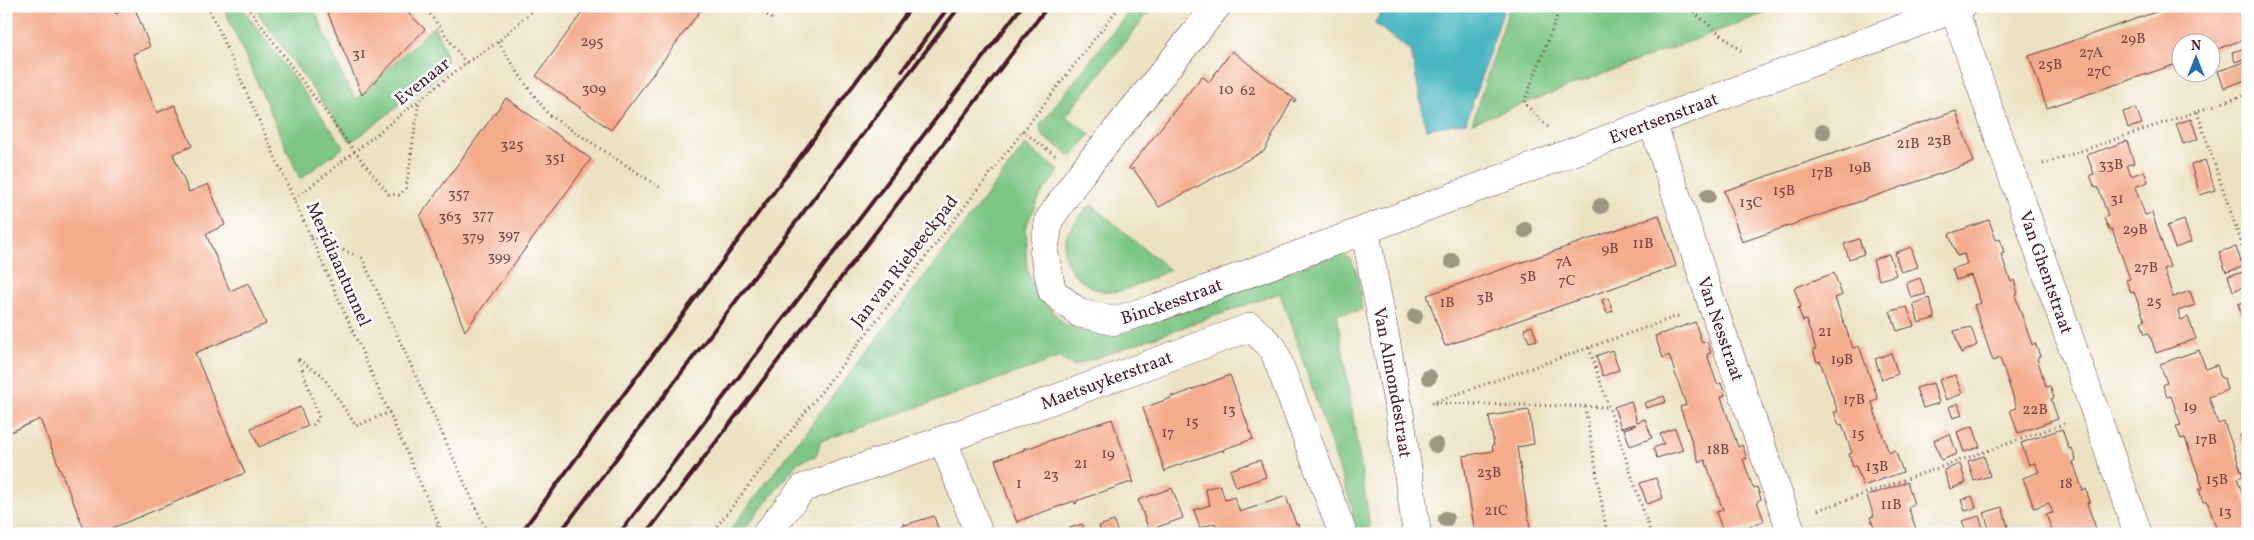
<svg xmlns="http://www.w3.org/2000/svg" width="2254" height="540" viewBox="0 0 2254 540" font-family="Vollkorn,serif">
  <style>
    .green { fill: #7bc684; stroke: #627258 }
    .water { fill: #48b7c1; stroke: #496b76 }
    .building { fill: #f4ac8d }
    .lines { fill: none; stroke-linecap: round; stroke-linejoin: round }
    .minor-casing { stroke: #623c42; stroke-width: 29 }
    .path { stroke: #623c42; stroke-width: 3; stroke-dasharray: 1 4; stroke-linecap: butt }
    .minor { stroke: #fff; stroke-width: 28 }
    .rail { stroke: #4a1f2b; stroke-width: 4 }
    .tree { fill: #9c9780 }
    .labels { text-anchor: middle; stroke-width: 5; stroke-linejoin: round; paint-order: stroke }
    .number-label { font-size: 15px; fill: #744244 }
    .street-label { font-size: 18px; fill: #4a1f2b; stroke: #fff }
  </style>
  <rect width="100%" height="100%" fill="#fff"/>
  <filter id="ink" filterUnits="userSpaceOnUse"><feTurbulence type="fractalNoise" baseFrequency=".02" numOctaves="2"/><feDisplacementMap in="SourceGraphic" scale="10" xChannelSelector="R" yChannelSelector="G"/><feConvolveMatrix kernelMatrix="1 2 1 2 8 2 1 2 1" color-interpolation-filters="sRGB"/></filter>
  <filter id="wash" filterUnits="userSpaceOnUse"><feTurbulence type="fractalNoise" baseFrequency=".0096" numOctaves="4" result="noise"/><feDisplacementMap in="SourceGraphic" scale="20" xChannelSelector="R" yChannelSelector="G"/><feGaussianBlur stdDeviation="1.12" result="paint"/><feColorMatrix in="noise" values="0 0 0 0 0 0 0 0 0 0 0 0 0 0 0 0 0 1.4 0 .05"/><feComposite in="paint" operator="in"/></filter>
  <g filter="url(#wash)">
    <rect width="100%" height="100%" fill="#ece2c2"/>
    <!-- green -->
    <path class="green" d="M223,6H241L344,147L300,179Z
      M253,6H313L344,80L356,99L434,26C441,43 453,58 441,74L351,142Z
      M1133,6H1154L1066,116L1090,134L1072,156L1042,136L1040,125Z
      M1510,6H1784L1472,123Z
      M1025,145L1059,171L1041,194L1025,228L1027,269L1039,298L1065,324L1095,334L1123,333L1341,252C1361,262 1359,290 1362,310L1337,314L1370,527L1349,531L1344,517L1354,513L1280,293L1073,366L1059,358L821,441L816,456L798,462L741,534H727Z
      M1091,204L1170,270C1154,277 1136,287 1119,291C1090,298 1053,265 1067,235C1072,224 1083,213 1091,204Z"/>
    <!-- water -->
    <path class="water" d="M1387,6H1505L1466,122L1426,129L1411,51L1374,23Z"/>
    <g id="blocks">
      <!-- building -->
      <path class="building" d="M6,6H113L116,14L134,6L150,47L133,54L157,113L175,105L192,146L173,154L189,192L208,184L225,225L206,234L230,291L248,283L266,324L195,353L245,473L98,534H86L40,419L6,434Z
        M325,6H406L409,14L425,29L362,95Z
        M587,6H704L611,130L536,76Z
        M2173,6H2248V38L2212,51V42H2182V62L2047,108L2029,56Z
        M2242,49L2246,58L2235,62L2232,52Z
        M1232,51L1296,100L1294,102L1292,100L1264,151L1159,207L1133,168L1131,170L1129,168L1202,76L1209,82Z
        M2248,61V79L2224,88L2218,71Z
        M506,98L591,159L465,331L420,216Z
        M2136,108L2142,124L2128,128L2123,112Z
        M1956,111L1974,162L1742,242L1724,191Z
        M2191,119L2198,139L2183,144L2176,124Z
        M2127,141L2134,163L2127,165L2131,176L2144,171L2148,182L2135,187L2145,215L2152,213L2170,267L2164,269L2173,297L2190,291L2195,305L2178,311L2181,320L2188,317L2196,339L2156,353L2149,333L2145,334L2141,322L2145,321L2134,292L2131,293L2126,280L2130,279L2112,229L2109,230L2104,218L2108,216L2098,187L2095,188L2090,175L2094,174L2087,155Z
        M2205,160L2215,190L2200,195L2191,165Z
        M1659,215L1676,266L1445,346L1427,295Z
        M1989,220L1996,240L2000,239L2004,253L2001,254L2011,282L2014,280L2018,294L2015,295L2032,345L2035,343L2040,356L2037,358L2046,387L2050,386L2054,398L2051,399L2058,419L2018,433L2010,410L2017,408L2000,358L1993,361L1974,305L1981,303L1971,275L1956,280L1952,269L1967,264L1964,254L1957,256L1949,234Z
        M2184,220L2191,242L2175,248L2167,226Z
        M1859,239L1864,254L1849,259L1844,244Z
        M1911,247L1918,267L1901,272L1895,253Z
        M2236,247L2243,267L2226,272L2219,252Z
        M1889,254L1896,275L1879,280L1873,260Z
        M2244,272L2248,285L2233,291L2228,276Z
        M1834,273L1842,295L1835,298L1853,348L1859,346L1878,399L1872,402L1875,413L1889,453L1895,450L1903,472L1863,486L1856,466L1853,467L1849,454L1852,453L1842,424L1839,425L1834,412H1838L1820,361L1817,362L1813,350L1816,349L1806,320L1803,321L1798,308L1801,307L1794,288Z
        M1920,278L1926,294L1911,298L1906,283Z
        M1608,298L1613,311L1607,313L1602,300Z
        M1929,298L1935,318L1919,323L1913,304Z
        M2248,301V323L2244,324L2238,304Z
        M1907,307L1914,326L1897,331L1890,311Z
        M1695,322L1702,343L1707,341L1711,353L1707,354L1717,384L1721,383L1725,395L1721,397L1738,447L1742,445L1747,458L1743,459L1753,488L1757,487L1761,499L1757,501L1764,521L1726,534H1724L1716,512L1723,510L1705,460L1699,462L1680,407L1686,405L1669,355L1663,358L1655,336Z
        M1532,326L1537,340L1529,342L1524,329Z
        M1971,327L1977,345L1961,353L1954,331Z
        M1612,350L1619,370L1603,376L1596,356Z
        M2199,350L2206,369L2217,365L2221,378H2224L2227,390L2209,397L2218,424L2224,422L2243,476L2237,478L2248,509V534H2214L2213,532L2217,530L2207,501L2203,502L2199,489L2203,488L2185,438L2181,439L2176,426L2181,425L2171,396L2167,397L2163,385L2167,383L2160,364Z
        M1891,353L1898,374L1882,380L1875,359Z
        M1230,375L1253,439L1224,449L1223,452L1222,450L1167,469L1165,472L1143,408L1171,398V396L1173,395V397Z
        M1955,375L1962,394L1946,400L1939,380Z
        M1933,383L1939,403L1923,408L1916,388Z
        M1664,396L1666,402L1646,408L1644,403Z
        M1631,401L1637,422L1645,419L1652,438L1630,446L1624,429L1636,425L1635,424L1621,428L1614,407Z
        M1958,403L1962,415L1953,418L1949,407Z
        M300,407L308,426L259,447L251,428Z
        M1529,410L1534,444L1517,447L1531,534H1475L1463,456L1493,451L1492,445H1494L1489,416Z
        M1112,419L1134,483L1131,482L1076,501L1077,503L1075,504L1074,501L1018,521L1017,523L995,460L1024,450V447L1026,449L1082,429L1083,427L1085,428Z
        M1973,426L1980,447L1964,452L1957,432Z
        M1675,428L1683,450L1657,458L1653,448L1664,444L1660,434Z
        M2062,429L2069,449L2072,448L2076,460L2073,462L2083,491L2086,489L2090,502L2087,503L2098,534H2053L2046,514L2053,513L2049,503L2034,508L2023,478L2039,472L2035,463L2029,465L2021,443Z
        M2248,432V460H2247L2240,435Z
        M1950,434L1957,454L1941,460L1934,440Z
        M1984,456L1990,476L1974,481L1968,461Z
        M1260,460L1266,477L1236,487L1230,470Z
        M1960,464L1966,483L1950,489L1944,470Z
        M1656,478L1663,498L1647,504L1640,483Z
        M1907,482L1914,504L1908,507L1918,534H1880L1878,529L1875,530L1870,517L1874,516L1867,496Z
        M1220,485L1225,500L1234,497L1240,512L1286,496L1296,524H1298L1299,526L1297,527L1299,534H1219L1215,523L1200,528L1194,510L1210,505L1205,489Z
        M1172,488L1183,518L1149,530L1138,500Z
        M1972,496L1976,508L1965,511L1961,500Z
        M2002,507L2008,527L1991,534L1984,513Z
        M934,516L940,534H882L903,526V523L905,525Z
        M1979,516L1985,534H1967L1962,521Z
        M1114,521L1118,534H1101L1099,526Z
        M1082,524L1086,534H1069L1067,529Z"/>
    </g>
  </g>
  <g filter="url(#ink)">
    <use href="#blocks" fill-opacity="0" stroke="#623c42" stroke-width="1"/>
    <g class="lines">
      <defs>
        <g id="minor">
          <path id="s1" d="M1217,6L1080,175L1049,220L1044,252L1052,291L1079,313L1113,321L1159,307L1962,6"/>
          <path id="s2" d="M1954,9L2138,534"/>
          <path id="s3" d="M1652,121L1712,304L1792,534"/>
          <path id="s4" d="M1365,231L1399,410L1417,534"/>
          <path d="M943,440L979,534"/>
          <path id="s5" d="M766,534L803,488L943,440L1251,327L1273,348L1343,534"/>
        </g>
      </defs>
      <!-- minor casing -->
      <use href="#minor" class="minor-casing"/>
      <!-- path -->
      <path class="path" d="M208,6L443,534
        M247,6L355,152L389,194L399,195L406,188L419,101
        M424,6L466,63
        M755,6L774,20
        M1686,6L1744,53
        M498,42L527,86L549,115L661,188
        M2197,112L2248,263
        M1548,127L1524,103L1561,6
        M1022,131L1056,156
        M2043,164L2248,94
        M295,199L466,63L498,42L537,6
        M311,236L362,258L488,534
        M1589,348L1651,534
        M1432,403L1681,315
        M1435,403L1609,407
        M1585,407L1607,534
        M313,425L319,418L299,360L322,375L356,426L390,412
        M1818,510L2064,424
        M430,534L439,524
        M711,534L1120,6
        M1746,534L1757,530"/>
      <!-- minor -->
      <use href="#minor" class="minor"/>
      <!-- rail -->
      <path class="rail" d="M902,71L949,6
        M520,534L912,6
        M559,534L960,6
        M619,534L1022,6
        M646,534L1048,6"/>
    </g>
    <!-- trees -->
    <g class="tree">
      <circle cx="1823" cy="132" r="8"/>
      <circle cx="1708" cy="196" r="8"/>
      <circle cx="1601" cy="206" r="8"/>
      <circle cx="1525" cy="230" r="8"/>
      <circle cx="1452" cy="261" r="8"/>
      <circle cx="1415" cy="316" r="8"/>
      <circle cx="1429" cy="377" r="8"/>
      <circle cx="1436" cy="445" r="8"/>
      <circle cx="1446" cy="519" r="8"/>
    </g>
  </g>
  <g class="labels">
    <!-- number labels -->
    <g class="number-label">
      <text x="2133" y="43">29B</text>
      <text x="592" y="46">295</text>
      <text x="2091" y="57">27A</text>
      <text x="359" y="58">31</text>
      <text x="2050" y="69">25B</text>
      <text x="2099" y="76">27C</text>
      <text x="594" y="93">309</text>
      <text x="1226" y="94">10</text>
      <text x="1248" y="95">62</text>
      <text x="1939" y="145">23B</text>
      <text x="1908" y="148">21B</text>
      <text x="512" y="149">325</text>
      <text x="555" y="162">351</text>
      <text x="2111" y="169">33B</text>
      <text x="1860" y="172">19B</text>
      <text x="1822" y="177">17B</text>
      <text x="1784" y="195">15B</text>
      <text x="459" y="198">357</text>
      <text x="2117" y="203">31</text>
      <text x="1751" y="207">13C</text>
      <text x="483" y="219">377</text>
      <text x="450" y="221">363</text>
      <text x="2135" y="234">29B</text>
      <text x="509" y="239">397</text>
      <text x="473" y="241">379</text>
      <text x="1643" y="248">11B</text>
      <text x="1610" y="253">9B</text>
      <text x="499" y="261">399</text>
      <text x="1564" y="266">7A</text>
      <text x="2146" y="272">27B</text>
      <text x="1528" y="281">5B</text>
      <text x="1567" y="285">7C</text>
      <text x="1485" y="302">3B</text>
      <text x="2154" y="306">25</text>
      <text x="1447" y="307">1B</text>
      <text x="1825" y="336">21</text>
      <text x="1842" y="364">19B</text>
      <text x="1854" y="404">17B</text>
      <text x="2190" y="411">19</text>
      <text x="1229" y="414">13</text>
      <text x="2035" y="414">22B</text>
      <text x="1192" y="426">15</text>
      <text x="1168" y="437">17</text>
      <text x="1858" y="438">15</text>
      <text x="2206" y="444">17B</text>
      <text x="1718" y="454">18B</text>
      <text x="1108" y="458">19</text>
      <text x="1081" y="468">21</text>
      <text x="1877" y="471">13B</text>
      <text x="1489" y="477">23B</text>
      <text x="1051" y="479">23</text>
      <text x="2217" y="484">15B</text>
      <text x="1019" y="488">1</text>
      <text x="2066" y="488">18</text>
      <text x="1891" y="509">11B</text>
      <text x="1496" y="515">21C</text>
      <text x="2225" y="516">13</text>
    </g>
    <!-- street labels -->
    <g class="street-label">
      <text transform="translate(422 81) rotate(-39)" y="6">Evenaar</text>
      <text dy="6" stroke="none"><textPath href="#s1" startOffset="1001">Evertsenstraat</textPath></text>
      <text transform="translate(904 261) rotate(-52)" y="6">Jan van Riebeeckpad</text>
      <text transform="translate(339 264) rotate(66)" y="6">Meridiaantunnel</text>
      <text dy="6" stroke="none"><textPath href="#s2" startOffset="279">Van Ghentstraat</textPath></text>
      <text dy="6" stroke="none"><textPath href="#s1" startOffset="476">Binckesstraat</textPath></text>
      <text dy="6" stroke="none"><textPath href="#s3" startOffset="219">Van Nesstraat</textPath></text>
      <text dy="6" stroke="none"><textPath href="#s5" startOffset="381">Maetsuykerstraat</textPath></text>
      <text dy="6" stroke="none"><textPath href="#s4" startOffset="154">Van Almondestraat</textPath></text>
    </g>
  </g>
  <!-- margin -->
  <rect width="2254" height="540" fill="none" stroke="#fff" stroke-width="25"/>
  <!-- north arrow -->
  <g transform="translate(2196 58)"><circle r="24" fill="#ffffff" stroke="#b7a5aa"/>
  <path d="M0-4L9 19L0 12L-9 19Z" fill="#1f6fb2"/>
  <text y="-8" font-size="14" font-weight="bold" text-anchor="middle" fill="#4a1f2b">N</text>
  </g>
</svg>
